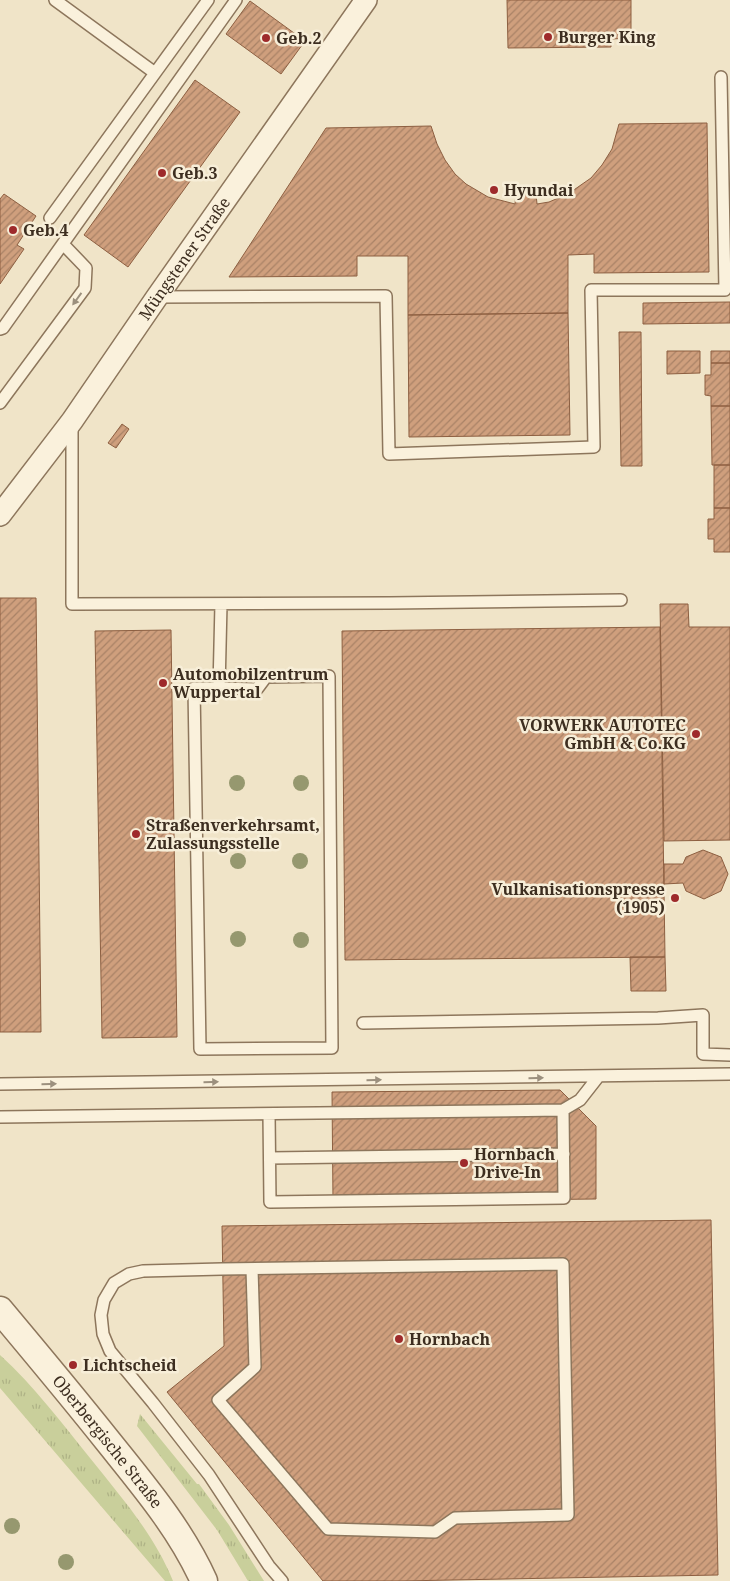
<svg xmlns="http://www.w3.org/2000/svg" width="730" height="1581" viewBox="0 0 730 1581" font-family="'Noto Serif',serif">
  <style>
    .grass { fill: url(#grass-tufts) }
    .building { fill: url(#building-hatch); stroke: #8d5f41 }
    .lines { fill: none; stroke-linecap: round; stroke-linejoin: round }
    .service-casing { stroke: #8d765c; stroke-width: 14 }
    .minor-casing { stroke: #8d765c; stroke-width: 24 }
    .tertiary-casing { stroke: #8d765c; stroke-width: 29 }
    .service { stroke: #faf1dc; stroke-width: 11 }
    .minor { stroke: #faf1dc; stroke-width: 21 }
    .tertiary { stroke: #faf1dc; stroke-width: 26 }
    .tree { fill: #96986f }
    .oneway { fill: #9c907e }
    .poi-dot { fill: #9e2a2b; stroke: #f7eed8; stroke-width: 2 }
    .labels { text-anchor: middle; stroke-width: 5; stroke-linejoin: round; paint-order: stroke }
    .poi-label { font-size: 16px; font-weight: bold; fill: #3d2e20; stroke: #f7eed8; text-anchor: start }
    .street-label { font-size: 16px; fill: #3d2e20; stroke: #f7eed8 }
  </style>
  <defs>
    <pattern id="grass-tufts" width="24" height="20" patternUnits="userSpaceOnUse" patternTransform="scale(1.25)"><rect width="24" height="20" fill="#c9cf9b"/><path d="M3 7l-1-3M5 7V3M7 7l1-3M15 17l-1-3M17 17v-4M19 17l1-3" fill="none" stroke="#aeb285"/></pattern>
    <pattern id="building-hatch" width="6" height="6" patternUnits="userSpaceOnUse" patternTransform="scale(1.25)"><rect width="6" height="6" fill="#cf9f7d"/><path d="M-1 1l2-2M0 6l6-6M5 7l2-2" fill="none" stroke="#a98266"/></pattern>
  </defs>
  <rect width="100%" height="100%" fill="#f0e4c8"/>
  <!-- grass -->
  <path class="grass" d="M0,1355C34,1386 61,1422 90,1458C121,1497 154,1534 173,1581H165L0,1388Z
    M140,1414L197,1484H199L229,1525L264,1581H248L217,1530L137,1426Z"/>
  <!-- building -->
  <path class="building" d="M507,0H631V38L611,39V47L508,48Z
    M250,1L305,41L281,74L226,34Z
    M195,80L240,112L128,267L84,235Z
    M707,123L709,272L594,273V254L568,255V313L408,315V256H357V276L229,277L326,128L431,126L437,144L445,160L455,174L466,184L488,197L515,204L516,194H536L537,204L549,202L568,194L591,178L602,165L612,149L619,124Z
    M4,194L36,216L17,245L24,249L0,284V199Z
    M730,302V323L643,324V303Z
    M568,313L570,435L409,437L408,315Z
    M619,332H641L642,466H621Z
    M667,351H700V373L667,374Z
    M711,351H730V363H711Z
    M711,363H730V406H711V396L705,395V375H711Z
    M711,406H730V465H712Z
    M122,424L129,429L116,448L108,443Z
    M714,465H730V508H714Z
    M714,508H730V552H714V539H708V519H714Z
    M0,598H36L41,1032H0Z
    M660,604H688L689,627H730V840L664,841Z
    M660,627L665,957L345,960L342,631Z
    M171,630L177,1037L102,1038L95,631Z
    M703,850L721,857L728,874L721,891L704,899L686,891L683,883L664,884V864H683L686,857Z
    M630,957H665L666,991H631Z
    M560,1090L596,1126V1199L333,1202L332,1092Z
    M711,1220L718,1575L400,1581H323L167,1392L224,1346L222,1226Z"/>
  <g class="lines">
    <defs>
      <path id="service" d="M55,0L155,73
        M50,218L208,0
        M157,297L386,296L389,454L594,447L591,290H725L721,77
        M0,329L3,328L236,0
        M0,403L85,288L86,268L63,244
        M72,425V604L390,603L621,600
        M219,688L257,689L266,677L329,676L332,1048L200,1049L194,688H219L221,604
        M363,1023L658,1018L703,1015V1054L730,1055
        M0,1084L730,1074
        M563,1110L580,1100L598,1077
        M0,1117L563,1110L564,1198L270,1202L269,1114
        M270,1158L564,1154
        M252,1269L255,1367L218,1400L328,1529L435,1532L455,1518L568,1515L563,1264L222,1269L143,1271L129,1274L114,1283L104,1300L101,1315L103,1334L110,1351L153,1403L209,1475L269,1566L282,1581"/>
      <g id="minor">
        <path id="s1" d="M0,515L72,421L157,297L366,0"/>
      </g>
      <g id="tertiary">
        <path id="s2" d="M0,1310C36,1353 72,1396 107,1440C143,1485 180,1528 204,1581"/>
      </g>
    </defs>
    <!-- service casing -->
    <use href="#service" class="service-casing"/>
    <!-- minor casing -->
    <use href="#minor" class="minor-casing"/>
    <!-- tertiary casing -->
    <use href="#tertiary" class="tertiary-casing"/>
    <!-- service -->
    <use href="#service" class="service"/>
    <!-- minor -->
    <use href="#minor" class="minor"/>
    <!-- tertiary -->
    <use href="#tertiary" class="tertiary"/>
  </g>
  <!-- trees -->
  <g class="tree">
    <circle cx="237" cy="783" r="8"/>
    <circle cx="301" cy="783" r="8"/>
    <circle cx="238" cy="861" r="8"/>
    <circle cx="300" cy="861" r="8"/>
    <circle cx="238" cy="939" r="8"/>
    <circle cx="301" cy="940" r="8"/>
    <circle cx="12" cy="1526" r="8"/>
    <circle cx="66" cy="1562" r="8"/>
  </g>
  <!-- one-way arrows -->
  <defs><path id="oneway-solid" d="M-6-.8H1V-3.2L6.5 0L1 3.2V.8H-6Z" transform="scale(1.25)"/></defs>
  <g class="oneway">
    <use href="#oneway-solid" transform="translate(77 299) rotate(126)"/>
    <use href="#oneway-solid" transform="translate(536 1078) rotate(-1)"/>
    <use href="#oneway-solid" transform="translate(374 1080) rotate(-1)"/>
    <use href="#oneway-solid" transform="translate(211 1082) rotate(-1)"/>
    <use href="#oneway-solid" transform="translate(49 1084) rotate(-1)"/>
  </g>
  <!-- markers -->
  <g class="poi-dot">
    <circle cx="548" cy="37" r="5"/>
    <circle cx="266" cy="38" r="5"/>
    <circle cx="162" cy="173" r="5"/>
    <circle cx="494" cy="190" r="5"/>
    <circle cx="13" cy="230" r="5"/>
    <circle cx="163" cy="683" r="5"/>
    <circle cx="696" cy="734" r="5"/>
    <circle cx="136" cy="834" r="5"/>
    <circle cx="675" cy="898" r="5"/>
    <circle cx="464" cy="1163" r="5"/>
    <circle cx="399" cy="1339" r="5"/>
    <circle cx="73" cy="1365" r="5"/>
  </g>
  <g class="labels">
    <!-- poi labels -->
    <g class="poi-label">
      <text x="558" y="43">Burger King</text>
      <text x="276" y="44">Geb.2</text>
      <text x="172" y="179">Geb.3</text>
      <text x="504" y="196">Hyundai</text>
      <text x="23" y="236">Geb.4</text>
      <text x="173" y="680">Automobilzentrum<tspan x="173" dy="18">Wuppertal</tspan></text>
      <text x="686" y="731" text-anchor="end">VORWERK AUTOTEC<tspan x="686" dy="18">GmbH &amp; Co.KG</tspan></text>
      <text x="146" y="831">Straßenverkehrsamt,<tspan x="146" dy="18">Zulassungsstelle</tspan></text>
      <text x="665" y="895" text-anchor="end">Vulkanisationspresse<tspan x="665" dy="18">(1905)</tspan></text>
      <text x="474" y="1160">Hornbach<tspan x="474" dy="18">Drive-In</tspan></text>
      <text x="409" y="1345">Hornbach</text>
      <text x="83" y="1371">Lichtscheid</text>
    </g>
    <!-- street labels -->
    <g class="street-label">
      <text dy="6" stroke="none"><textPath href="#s1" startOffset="316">Müngstener Straße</textPath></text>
      <text dy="6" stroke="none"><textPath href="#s2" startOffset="170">Oberbergische Straße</textPath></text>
    </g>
  </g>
</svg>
